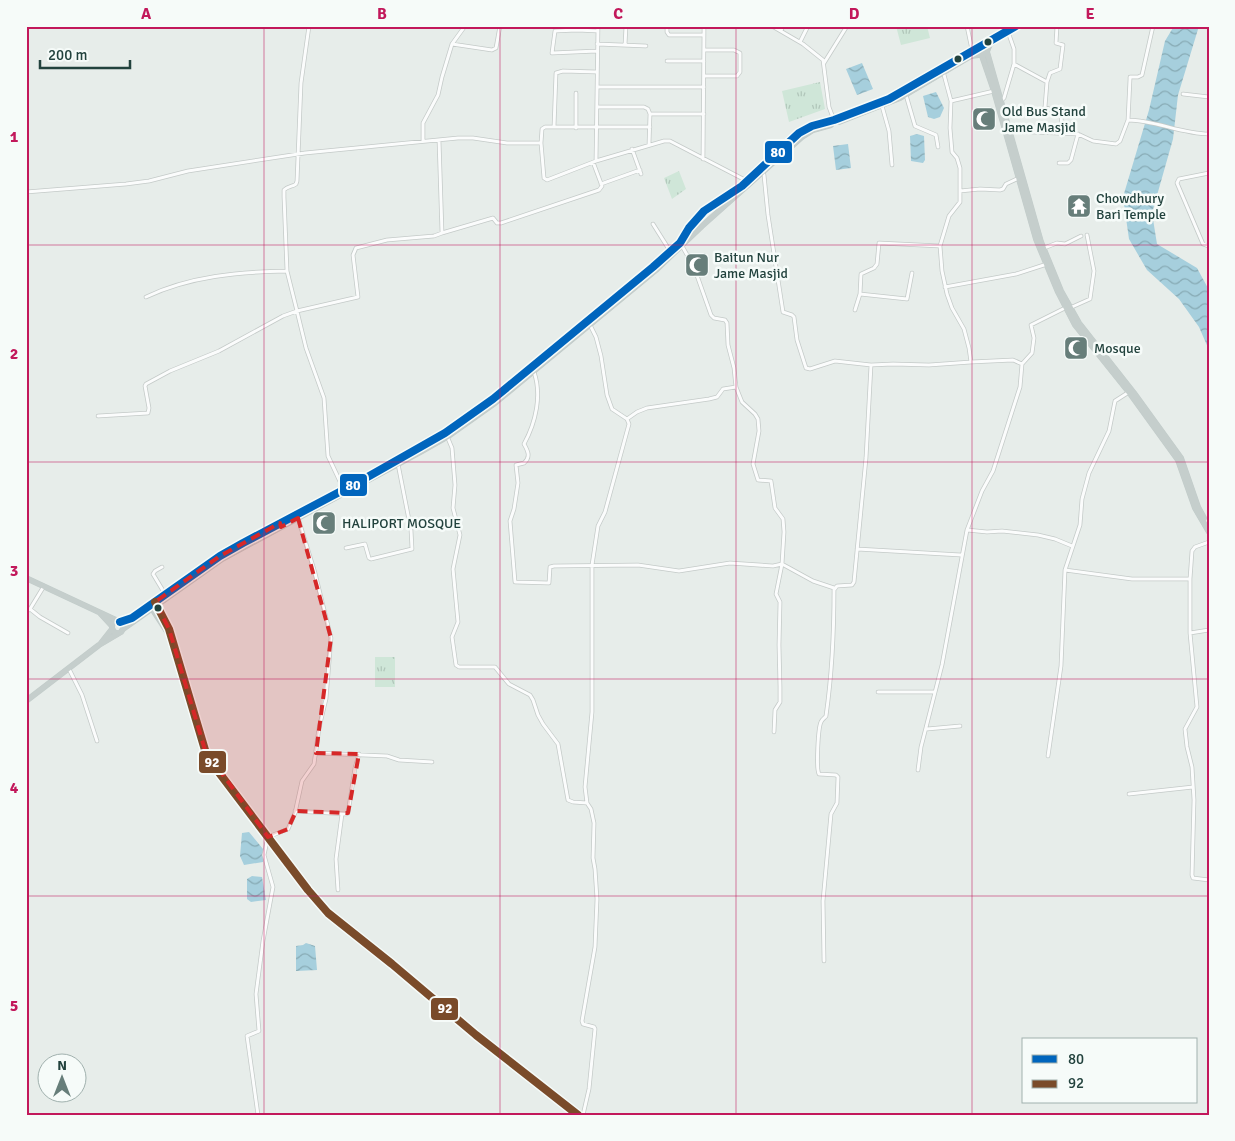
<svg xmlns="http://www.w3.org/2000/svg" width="1235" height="1141" viewBox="0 0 1235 1141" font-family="Signika,sans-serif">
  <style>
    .park { fill: url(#park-tufts) }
    .water { fill: url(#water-waves) }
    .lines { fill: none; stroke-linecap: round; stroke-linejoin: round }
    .minor-casing { stroke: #c4cac8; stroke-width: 4.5 }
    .trunk-casing { stroke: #c2ccca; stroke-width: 6 }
    .minor { stroke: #fbfcfc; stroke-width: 3 }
    .trunk { stroke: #c5cecc; stroke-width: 5 }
    .bus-1-casing { stroke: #f6fbf9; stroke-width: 11 }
    .bus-2-casing { stroke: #f6fbf9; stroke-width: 11 }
    .bus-1 { stroke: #0065bd; stroke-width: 8 }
    .bus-2 { stroke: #7a4b2a; stroke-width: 8 }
    .marked { fill: #d62828; fill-opacity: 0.2; stroke: #d62828; stroke-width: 4; stroke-dasharray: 10 6; stroke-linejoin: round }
    .grid { fill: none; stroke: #c2185b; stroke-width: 1; stroke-opacity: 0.55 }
    .bus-dot { fill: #22423d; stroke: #f6fbf9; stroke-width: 2 }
    .labels { text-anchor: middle; stroke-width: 5; stroke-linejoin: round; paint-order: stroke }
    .poi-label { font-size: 14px; fill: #22423d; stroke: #f6fbf9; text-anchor: start }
    .line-badge { stroke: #f6fbf9; stroke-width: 2 }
    .badge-label { font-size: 14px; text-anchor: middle; font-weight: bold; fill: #fff }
    .neatline { fill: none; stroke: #c2185b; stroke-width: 2 }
    .grid-label { font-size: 16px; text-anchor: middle; font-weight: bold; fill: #c2185b }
  </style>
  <defs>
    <pattern id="park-tufts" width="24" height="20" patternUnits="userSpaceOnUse" patternTransform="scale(1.25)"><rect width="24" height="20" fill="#cfe6d8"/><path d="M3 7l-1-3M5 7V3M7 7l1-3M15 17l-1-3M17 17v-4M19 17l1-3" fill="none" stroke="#b1c6ba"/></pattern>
    <pattern id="water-waves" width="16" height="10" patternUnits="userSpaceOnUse" patternTransform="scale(1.25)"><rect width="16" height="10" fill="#a6cfdd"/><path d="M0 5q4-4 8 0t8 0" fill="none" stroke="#87aab4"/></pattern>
  </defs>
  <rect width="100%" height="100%" fill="#e7edea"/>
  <!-- park -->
  <path class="park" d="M896,26H927L930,38L901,45Z
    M820,82L825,109L789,122L782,91Z
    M679,171L686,189L672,199L664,178Z
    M375,657H395V687H375Z"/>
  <!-- water -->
  <path class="water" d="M1174,26H1199L1178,95L1173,139L1152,213L1157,244L1197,268L1209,290V350L1199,327L1179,299L1147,270L1129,239L1123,197L1149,110L1165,41Z
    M862,63L873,89L857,95L846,69Z
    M936,92L944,108L940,117L934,119L928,117L923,96Z
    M917,134L924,136L925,160L923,163L911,161L910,136Z
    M848,144L851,168L836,170L833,146Z
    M249,832L263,849V862L244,865L240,856L242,833Z
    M252,876L262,877L266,900L251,902L247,899V879Z
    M306,943L315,946L317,970L296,971V946L303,945Z"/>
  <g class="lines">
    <defs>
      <path id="minor" d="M577,26V30L598,31
        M667,26V32L669,35H704
        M772,26L803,44L823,60L829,107L835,123
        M967,26L972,50
        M1006,26L1014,49V64L1047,82L1045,107L1061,114L1062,133
        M577,30L555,31L552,53L597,51
        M781,31L783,26
        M800,42L808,26
        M452,44L492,50L496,48L500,26
        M597,44L646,46
        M625,45L626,26
        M667,61H704
        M824,63L847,26
        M704,76H737L740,72V53L734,50H704
        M1047,82L1050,73L1060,69L1063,45L1056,43L1057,26
        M597,87H704
        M576,93V128
        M1183,94L1209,97
        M906,95L915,126L936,135L938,147
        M951,101L994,91
        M1001,101L1004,98L1014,64
        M882,106L889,131L892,165
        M597,107H644L648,109L650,114L649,144
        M650,114H704
        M1128,120L1130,79V77H1138L1142,75L1153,26
        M554,127L556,73L563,71L597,72
        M1009,131L1078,134L1093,141L1116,144L1120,141L1128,120C1155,120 1181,134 1209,134
        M423,141V123L438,95L442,77L452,44L465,26
        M541,143L542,129L545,127H650
        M632,149L641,174
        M703,159L704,28
        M596,161L598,26
        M1059,163H1068L1071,160L1078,134
        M762,171L764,175L768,215L783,312L792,315L794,317L797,340L806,368L810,369L835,361L871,365L893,364L929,365L971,362L969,348L964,329L952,308L947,294L942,271L940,246L949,216L960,202V168L957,158L952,152L950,128L951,101L943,71
        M1209,173L1179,179L1177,183L1203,244L1209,246
        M601,184L640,170
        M960,191L980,189L1000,190L1003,189L1006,184L1019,178
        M26,192L126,184L149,181L188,171L305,153L458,138H473L507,143H541L544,178L547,180L596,161L664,141H670L747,181
        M653,224L670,251
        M442,233L493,218L497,223H501L599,190L602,186L593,162
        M682,246L694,267L711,315L714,318L725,320L727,323L728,345L734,368L736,387L742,402L755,414L758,419L759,431L753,464L758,480L771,481L775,508L783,519L784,532L782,564L813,581L834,588
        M1044,248L1057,243L1065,244L1081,236
        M945,287L1016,274L1047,264
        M860,294L907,299L912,273
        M146,297C190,276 239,272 287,271
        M855,310L860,294L861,274L874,268L877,264L879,243L940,246
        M971,362L1013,360L1022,364
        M534,372C542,395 536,422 524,444C528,451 531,457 524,463L516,465L518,483L514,509L510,521L515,582L549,583L550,567L554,566L638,565L679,571L730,563L773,566L782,564L776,594L780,602L779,645L780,687V702L775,710L774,732
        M1129,392L1115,401L1109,431L1089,473L1082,499L1080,525L1065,570L1132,579H1190L1192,551L1195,547L1209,542
        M98,416L148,413L149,408L145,386L146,384L170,371L219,351L283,316L297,311L287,271L284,197V190C288,186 292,187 296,184L297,181L301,83L309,26
        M627,419L637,412L647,408L709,399L717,397L723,389L736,387
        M447,436L452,448L455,485L453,508L460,535L453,569L458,622L452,637L456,665L459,667H495L509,684L530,695L533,700L538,715L543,724L558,744L568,800L573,802L587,803
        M344,490L328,456L324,398L306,348L297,311L358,297L353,255L356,248L387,240L434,236L442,233L439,140
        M967,530L987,532L1002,531L1038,535L1055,539L1072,546
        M346,548L365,544L369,558L371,559L412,549L411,530L398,464
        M857,549L961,555
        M162,567L155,571L153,574L165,594
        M1190,579V633
        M44,586L30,609L40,617L68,633
        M26,612L30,609
        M1209,630L1190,633L1197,707L1185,729L1187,747L1192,767L1194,800L1192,875L1193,878L1209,880
        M69,669L82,695L97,741
        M878,692H934
        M927,729L960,726
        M316,753L387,756L399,760L432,762
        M1048,756L1061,666L1065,570
        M918,770L921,747L942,665L967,530L982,491L993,471L1020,387L1022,364L1032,353L1034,338L1031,325L1069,306L1072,307L1090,299L1094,271L1087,235
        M1129,794L1193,787
        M295,811L346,814L348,813L355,768L359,754
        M338,890L336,859L342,814
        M824,961L823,901L831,814L837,803L838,777L836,775L819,774C816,769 818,728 821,722C822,719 825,718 826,716C832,674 834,632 834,590L837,586L852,585L854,582L866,458L871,365
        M258,1115L247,1036L259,1031L256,994L263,941L273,887L264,855L268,837L288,829L295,813L302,781L314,764L319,728L326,699L331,638L315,573L298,518
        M583,1115L589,1089L595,1029L594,1027L583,1024L582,1021L595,947L597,899L595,869L593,858L594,823L591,809L587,803L585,787L592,712V565L598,526L605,512L629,424L627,419L612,409L607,395L601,356L596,337L589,323"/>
      <path id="trunk" d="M987,52L1041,242L1061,291L1079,323L1134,393L1181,458L1198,507L1204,518
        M981,53L994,91L1036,239L1058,292L1075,325L1131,395L1178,460L1195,508L1209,532
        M839,122L900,98L971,56L986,54L990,44L993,42
        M26,578L118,621
        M156,605L169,629L205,750L217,770L308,890L328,913L392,964L476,1035L578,1115
        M151,607L168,633
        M100,613L112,626
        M120,622L132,618L220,556L243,543L364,479L445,433L493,399L653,267L680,243L689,228L704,211L742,186L799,133L812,126L834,120L889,99L1016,26
        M123,629L222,559L422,451L447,437L495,403L656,270L702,226L802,137L813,130L831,125
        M101,643L112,629
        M26,701L99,645L121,632L123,629V624L117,621L112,624V628L114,632L117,633"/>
    </defs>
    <!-- minor casing -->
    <use href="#minor" class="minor-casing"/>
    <!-- trunk casing -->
    <use href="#trunk" class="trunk-casing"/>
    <!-- minor -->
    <use href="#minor" class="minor"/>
    <!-- trunk -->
    <use href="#trunk" class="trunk"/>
    <defs>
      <path id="bus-1" d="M120,622L132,618L220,556L243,543L364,479L445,433L493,399L653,267L680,243L689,228L704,211L742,186L799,133L812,126L834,120L889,99L1016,26"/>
      <path id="bus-2" d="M155,602L169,629L205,750L217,770L308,890L328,913L392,964L476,1035L578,1115"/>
    </defs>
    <!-- bus-1 casing -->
    <use href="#bus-1" class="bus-1-casing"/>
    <!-- bus-2 casing -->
    <use href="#bus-2" class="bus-2-casing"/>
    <!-- bus-1 -->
    <use href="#bus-1" class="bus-1"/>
    <!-- bus-2 -->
    <use href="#bus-2" class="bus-2"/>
  </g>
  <!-- marked area -->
  <path class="marked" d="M298,518L331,638L316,753L359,754L348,813L296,811L288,829L268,837L205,750L169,629L155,602L220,556L280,523L281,527Z"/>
  <!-- grid -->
  <path class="grid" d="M264,26V1115M500,26V1115M736,26V1115M972,26V1115M26,245H1209M26,462H1209M26,679H1209M26,896H1209"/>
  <!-- icons -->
  <defs>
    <symbol id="mosque-square" viewBox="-11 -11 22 22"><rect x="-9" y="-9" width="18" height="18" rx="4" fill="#677e7a" stroke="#f6fbf9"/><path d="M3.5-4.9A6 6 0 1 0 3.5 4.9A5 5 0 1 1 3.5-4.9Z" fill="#fff"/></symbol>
    <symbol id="temple-square" viewBox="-11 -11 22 22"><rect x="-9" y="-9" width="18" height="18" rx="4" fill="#677e7a" stroke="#f6fbf9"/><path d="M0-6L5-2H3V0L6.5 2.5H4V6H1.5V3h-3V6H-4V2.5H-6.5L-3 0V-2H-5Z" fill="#fff"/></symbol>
  </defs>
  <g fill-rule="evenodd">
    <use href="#mosque-square" x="970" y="105" width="28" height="28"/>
    <use href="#temple-square" x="1065" y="192" width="28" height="28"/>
    <use href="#mosque-square" x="683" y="251" width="28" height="28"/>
    <use href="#mosque-square" x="1062" y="334" width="28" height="28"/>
    <use href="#mosque-square" x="310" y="509" width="28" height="28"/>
  </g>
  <!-- markers -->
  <g class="bus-dot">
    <circle cx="988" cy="42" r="4.5"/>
    <circle cx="958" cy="59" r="4.5"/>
    <circle cx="158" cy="608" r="4.5"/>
  </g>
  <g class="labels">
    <!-- poi labels -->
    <g class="poi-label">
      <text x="1002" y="116">Old Bus Stand<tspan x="1002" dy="16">Jame Masjid</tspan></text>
      <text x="1096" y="203">Chowdhury<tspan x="1096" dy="16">Bari Temple</tspan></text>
      <text x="714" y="262">Baitun Nur<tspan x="714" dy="16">Jame Masjid</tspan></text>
      <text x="1094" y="353">Mosque</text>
      <text x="342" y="528">HALIPORT MOSQUE</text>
    </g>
  </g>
  <g class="line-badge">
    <rect x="764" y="140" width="29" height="24" rx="5" fill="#0065bd"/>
    <rect x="339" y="473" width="29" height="24" rx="5" fill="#0065bd"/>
    <rect x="198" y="750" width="29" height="24" rx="5" fill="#7a4b2a"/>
    <rect x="430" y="997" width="29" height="24" rx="5" fill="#7a4b2a"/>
  </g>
  <g class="badge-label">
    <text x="778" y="157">80</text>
    <text x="353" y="490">80</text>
    <text x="212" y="767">92</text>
    <text x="445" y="1013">92</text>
  </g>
  <!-- border -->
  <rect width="1235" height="1141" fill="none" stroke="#f6fbf9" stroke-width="55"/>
  <!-- legend -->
  <rect x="1022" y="1038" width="175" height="65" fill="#f6fbf9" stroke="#a1b1ae"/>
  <rect x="1032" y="1055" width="25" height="8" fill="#0065bd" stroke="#a1b1ae"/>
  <text x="1068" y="1064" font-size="15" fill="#22423d">80</text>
  <rect x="1032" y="1080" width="25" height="8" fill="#7a4b2a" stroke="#a1b1ae"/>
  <text x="1068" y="1088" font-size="15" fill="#22423d">92</text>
  <!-- north arrow -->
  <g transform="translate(62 1078)"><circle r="24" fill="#f6fbf9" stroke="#a1b1ae"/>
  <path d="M0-4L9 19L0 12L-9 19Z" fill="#677e7a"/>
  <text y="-8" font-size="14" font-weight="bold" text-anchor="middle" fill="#22423d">N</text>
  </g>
  <!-- scale -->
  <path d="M40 60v8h90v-8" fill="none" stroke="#22423d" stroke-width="2.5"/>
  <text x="48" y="60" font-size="15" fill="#22423d" stroke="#f6fbf9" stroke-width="4" paint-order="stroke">200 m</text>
  <rect x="28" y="28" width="1180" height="1086" class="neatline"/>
  <g class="grid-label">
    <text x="146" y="19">A</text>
    <text x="382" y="19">B</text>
    <text x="618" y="19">C</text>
    <text x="854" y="19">D</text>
    <text x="1090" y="19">E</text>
    <text x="14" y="142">1</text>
    <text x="14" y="359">2</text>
    <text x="14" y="576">3</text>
    <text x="14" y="793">4</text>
    <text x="14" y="1011">5</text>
  </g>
</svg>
